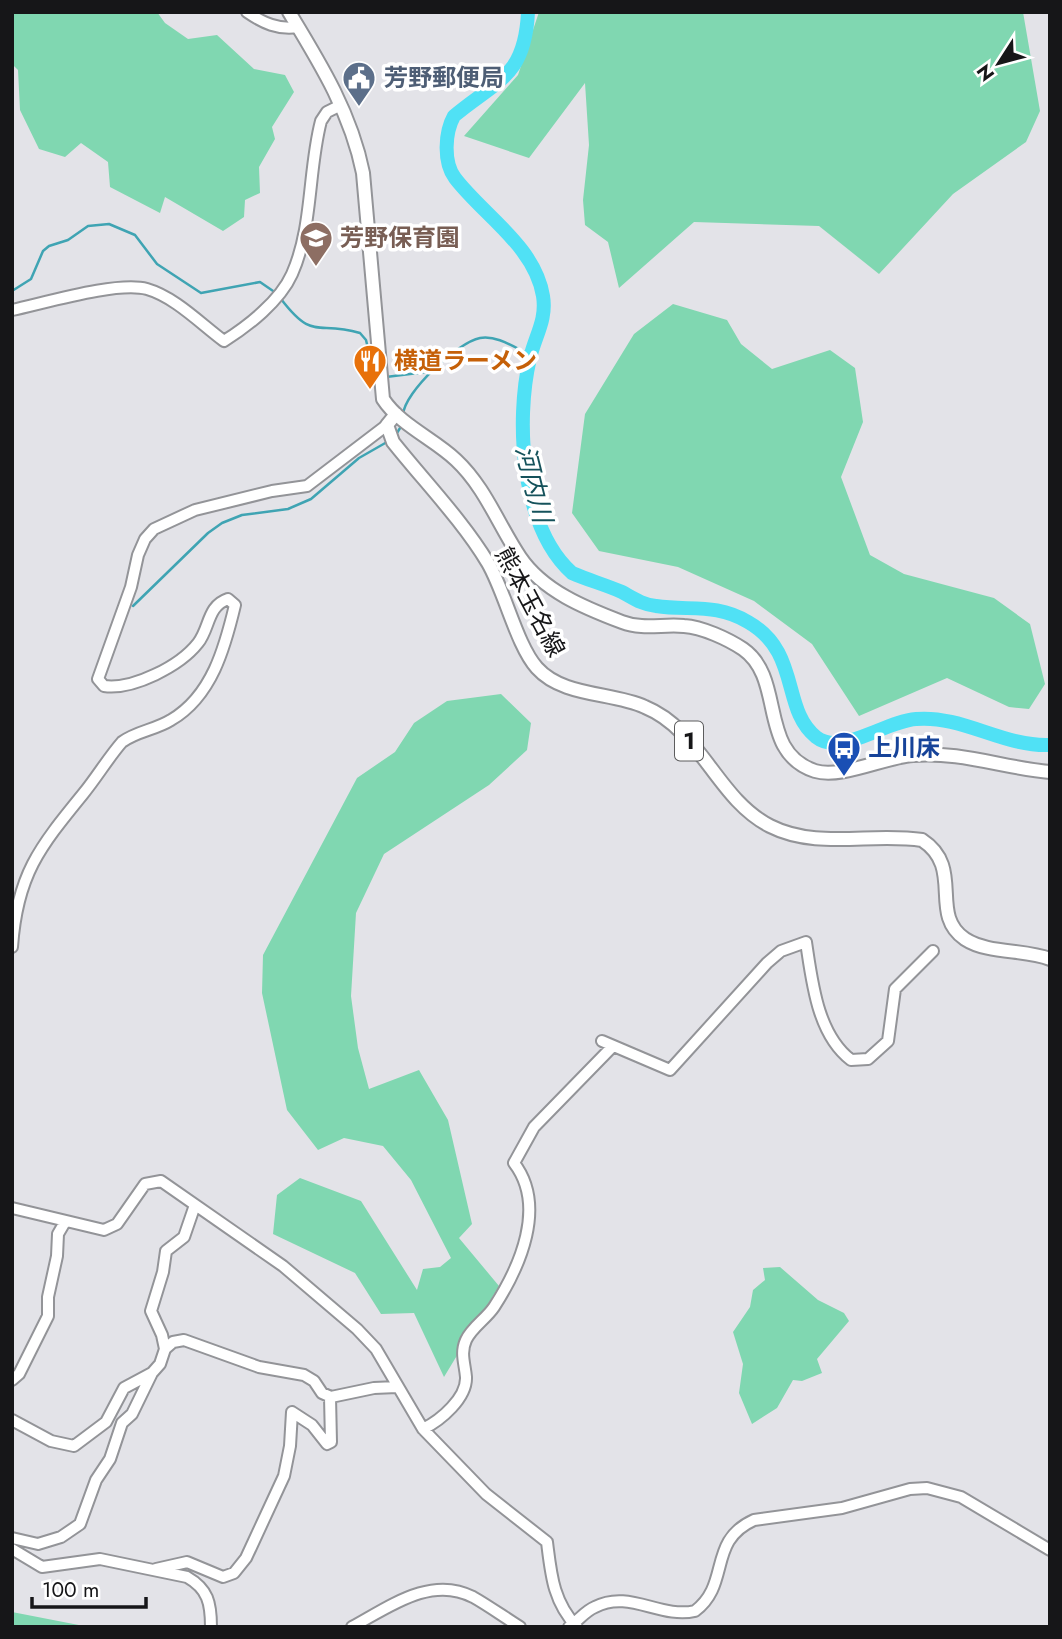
<svg xmlns="http://www.w3.org/2000/svg" width="1062" height="1639" viewBox="0 0 1062 1639" font-family="Jost,'Noto Sans JP',sans-serif">
  <style>
    .green { fill: #80d7b1 }
    .lines { fill: none; stroke-linecap: round; stroke-linejoin: round }
    .stream { stroke: #3fa4b3; stroke-width: 2.5 }
    .river { stroke: #50e1f5; stroke-width: 14 }
    .minor-casing { stroke: #939498; stroke-width: 14 }
    .major-casing { stroke: #939498; stroke-width: 16 }
    .minor { stroke: #fff; stroke-width: 10 }
    .major { stroke: #fff; stroke-width: 12 }
    .labels { text-anchor: middle; stroke-width: 7; stroke-linejoin: round; paint-order: stroke }
    .shield { fill: #fff; stroke: #5c5c5d; stroke-width: 2 }
    .shield-label { font-size: 23px; font-weight: bold; fill: #161618 }
    .service-label { font-size: 24px; font-weight: bold; fill: #4e5e75; stroke: #fff; text-anchor: start }
    .education-label { font-size: 24px; font-weight: bold; fill: #785e54; stroke: #fff; text-anchor: start }
    .food-label { font-size: 24px; font-weight: bold; fill: #c56008; stroke: #fff; text-anchor: start }
    .street-label { font-size: 24px; fill: #161618; stroke: #fff }
    .transit-label { font-size: 24px; font-weight: bold; fill: #164399; stroke: #fff; text-anchor: start }
    .water-label { font-size: 26px; font-style: italic; fill: #15525b; stroke: #fff }
  </style>
  <rect width="100%" height="100%" fill="#e3e3e8"/>
  <!-- green -->
  <path class="green" d="M12,12H157L165,23L188,39L217,35L254,69L285,75L294,92L272,127L275,139L259,167L260,193L245,200L244,217L223,231L165,197L160,213L110,187L108,162L81,143L65,157L39,149L20,110L18,70L12,64Z
    M539,12H1023L1040,111L1026,142L953,194L879,274L819,226L694,222L619,288L608,242L585,225L583,200L589,145L585,83L529,158L464,136L518,75Z
    M673,304L727,320L741,344L772,369L830,350L855,368L863,422L841,477L870,555L904,574L994,598L1030,624L1045,684L1029,709L1009,707L947,678L859,716L812,644L754,601L678,567L599,551L572,513L585,414L634,334Z
    M501,694L531,723L527,750L489,785L384,854L356,913L351,996L358,1048L369,1089L419,1070L448,1120L472,1224L459,1238L499,1286L444,1377L414,1313L381,1314L355,1273L273,1234L277,1195L300,1178L361,1201L417,1290L423,1269L440,1267L451,1258L411,1180L383,1146L344,1138L318,1150L287,1110L262,993L263,955L357,778L395,752L414,723L447,701Z
    M780,1267L818,1300L844,1313L849,1321L817,1359L822,1373L802,1381L793,1380L777,1408L752,1424L739,1393L743,1364L733,1332L750,1307L753,1290L765,1280L763,1268Z
    M12,1612L89,1627H12Z"/>
  <g class="lines">
    <!-- stream -->
    <path class="stream" d="M12,291L31,279L43,251L49,246L68,240L88,226L109,224L135,235L157,264L201,293L260,282L276,293
      M281,299C314,342 316,320 360,333L366,340L372,365
      M386,377L434,371
      M403,415C404,392 458,342 480,338C498,335 515,348 531,355
      M395,436L402,425
      M133,606L208,533L222,523L242,515L288,509L311,499L359,458L387,442"/>
    <!-- river -->
    <path class="river" d="M528,12C525,77 497,80 454,116C445,132 443,162 455,178C483,215 535,246 543,296C547,320 535,336 530,358C515,421 521,527 572,573C588,580 606,585 622,592C633,598 643,605 656,606C690,611 716,603 748,622C801,652 781,709 816,737C841,757 885,721 916,719C963,715 1003,747 1050,745"/>
    <defs>
      <path id="minor" d="M247,12C263,23 278,30 298,27
        M12,310C45,303 117,281 147,289C175,297 201,324 224,341C248,326 280,301 292,274C313,227 308,170 321,121L327,112L341,105
        M12,947C17,875 39,848 83,794C97,777 108,758 122,742C137,731 155,730 171,720C212,696 225,647 235,605L228,599C207,606 210,628 198,643C180,666 133,690 104,686L98,679L131,587L138,555L145,539L154,529L195,510L272,491L307,486L387,425
        M602,1041L670,1070L767,963L781,951L806,942C812,981 817,1034 851,1060L868,1059L888,1041L895,989L933,951
        M12,1208L104,1230L117,1224L145,1184L161,1181L283,1266L357,1329L376,1349L423,1429L486,1494L547,1542C551,1574 553,1602 577,1627
        M165,1349L173,1342L184,1340L259,1367L304,1375L314,1381L322,1393L331,1397L374,1388L397,1387
        M12,1380L19,1374L48,1316V1297L57,1256L58,1234L65,1222
        M12,1420L51,1441L74,1446L106,1422L124,1388L152,1373L160,1364L165,1349L162,1335L151,1311L163,1272L166,1251L184,1237L195,1205
        M423,1429C441,1420 467,1398 466,1377C465,1364 460,1353 466,1340C472,1327 486,1319 494,1307C520,1267 547,1206 514,1163L534,1127L612,1047
        M12,1538L38,1544L61,1537L80,1524L96,1480L110,1459L122,1423L132,1414L152,1373
        M12,1549L42,1567L100,1559L187,1577C208,1589 211,1603 211,1627
        M156,1569L187,1562L223,1577L234,1573L246,1558L284,1476L290,1446L292,1412L312,1425L327,1444L331,1442L330,1397
        M352,1627C389,1607 431,1575 473,1597C489,1606 504,1617 520,1627
        M569,1627C578,1621 585,1611 595,1607C629,1589 660,1619 695,1611C731,1584 707,1541 754,1520L842,1508L910,1489L927,1488L961,1497L1050,1550"/>
      <path id="major" d="M289,12C320,63 351,113 363,173L383,399C400,425 434,439 456,460C485,487 499,526 520,557C543,591 585,608 622,622C643,630 662,624 684,626C702,627 728,639 743,649C786,679 757,752 815,771C841,779 885,757 913,755C960,751 1004,768 1050,772
        M396,414L387,425L393,442C424,481 462,520 488,563C505,592 517,646 537,668C563,697 612,692 645,707C701,730 717,799 770,826C817,850 872,832 922,840C965,868 928,914 965,939C988,954 1024,949 1050,959"/>
    </defs>
    <!-- minor casing -->
    <use href="#minor" class="minor-casing"/>
    <!-- major casing -->
    <use href="#major" class="major-casing"/>
    <!-- minor -->
    <use href="#minor" class="minor"/>
    <!-- major -->
    <use href="#major" class="major"/>
  </g>
  <!-- icons -->
  <defs>
    <symbol id="civic-pin" viewBox="-11 -11 22 30"><path d="M0 17L-7.5 6A9.5 9.5 0 1 1 7.5 6Z" fill="#5c6f8a" stroke="#fff"/><path d="M-.6-6.5H3V-4.5H.6V-3L4-1V1h2V6H-6V1h2V-1L-.6-3ZM-1.2 2.5V6h2.4V2.5Z" fill="#fff"/></symbol>
    <symbol id="school-pin" viewBox="-11 -11 22 30"><path d="M0 17L-7.5 6A9.5 9.5 0 1 1 7.5 6Z" fill="#8d6e63" stroke="#fff"/><path d="M0-5L7-2L0 1L-7-2ZM-4 1L0 2.5L4 1V4Q0 6-4 4Z" fill="#fff"/></symbol>
    <symbol id="restaurant-pin" viewBox="-11 -11 22 30"><path d="M0 17L-7.5 6A9.5 9.5 0 1 1 7.5 6Z" fill="#e8710a" stroke="#fff"/><path d="M-5-6h1v4h1v-4h1v4h1v-4h1v5L-1.5 .5V6h-2V.5L-5-1ZM5-6V6H3V1.5H1.5Q1.5-4 5-6Z" fill="#fff"/></symbol>
    <symbol id="bus-pin" viewBox="-11 -11 22 30"><path d="M0 17L-7.5 6A9.5 9.5 0 1 1 7.5 6Z" fill="#1a4fb4" stroke="#fff"/><path d="M-5-6H5V4H4V6H2V4H-2V6H-4V4H-5ZM-3.5-4V0h7V-4ZM-3.5 1.2v1.5H-2V1.2ZM2 1.2v1.5H3.5V1.2Z" fill="#fff"/></symbol>
  </defs>
  <g fill-rule="evenodd">
    <use href="#civic-pin" x="340" y="59" width="38" height="52"/>
    <use href="#school-pin" x="297" y="219" width="38" height="52"/>
    <use href="#restaurant-pin" x="351" y="342" width="38" height="52"/>
    <use href="#bus-pin" x="825" y="729" width="38" height="52"/>
  </g>
  <g class="labels">
    <!-- shield labels -->
    <rect class="shield" x="675" y="721.5" width="28" height="39" rx="5"/>
    <g class="shield-label">
      <text x="689" y="749">1</text>
    </g>
    <!-- service labels -->
    <g class="service-label">
      <text x="384" y="86">芳野郵便局</text>
    </g>
    <!-- education labels -->
    <g class="education-label">
      <text x="340" y="246">芳野保育園</text>
    </g>
    <!-- food labels -->
    <g class="food-label">
      <text x="394" y="369">横道ラーメン</text>
    </g>
    <!-- street labels -->
    <g class="street-label">
      <text transform="translate(530 602) rotate(62)" y="8">熊本玉名線</text>
    </g>
    <!-- transit labels -->
    <g class="transit-label">
      <text x="868" y="756">上川床</text>
    </g>
    <!-- water labels -->
    <g class="water-label">
      <text transform="translate(534 484) rotate(76)" y="9">河内川</text>
    </g>
  </g>
  <!-- border -->
  <rect width="1062" height="1639" fill="none" stroke="#161618" stroke-width="28"/>
  <!-- north arrow -->
  <g transform="translate(999 63) rotate(234)" stroke="#ffffff" stroke-width="5" paint-order="stroke">
  <path d="M0-5L12 26L0 18L-12 26Z" fill="#161618"/>
  <text y="-10" font-size="19" font-weight="bold" text-anchor="middle" fill="#161618">N</text>
  </g>
  <!-- scale -->
  <path d="M32 1597v10h114v-10" fill="none" stroke="#161618" stroke-width="3.5"/>
  <text x="42" y="1597" font-size="21" fill="#161618" stroke="#ffffff" stroke-width="5" paint-order="stroke">100 m</text>
</svg>
